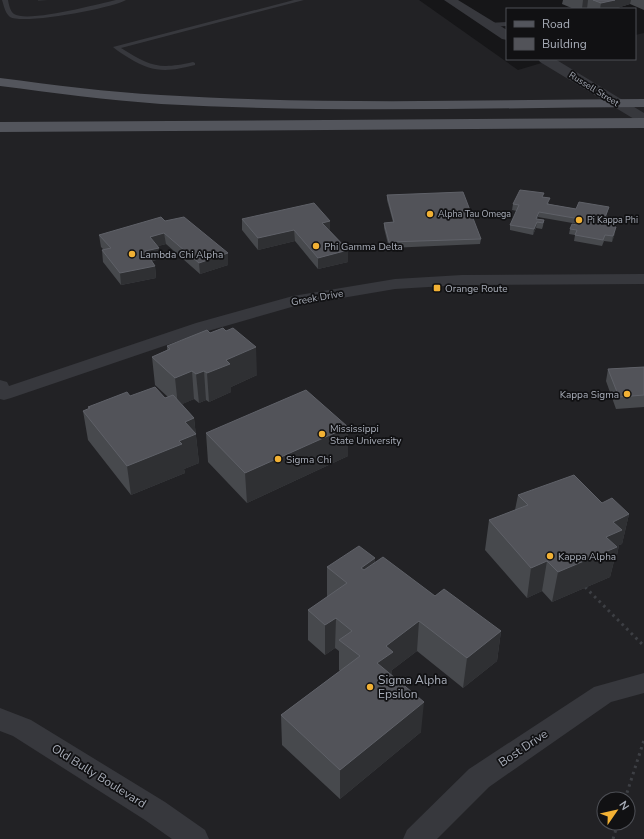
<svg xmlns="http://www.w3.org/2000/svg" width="644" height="839" viewBox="0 0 644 839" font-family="'Nunito Sans',sans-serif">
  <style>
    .built { fill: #222225; fill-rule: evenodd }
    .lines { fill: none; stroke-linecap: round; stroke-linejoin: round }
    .path { stroke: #3d3f44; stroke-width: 3; stroke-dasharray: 2.5 4; stroke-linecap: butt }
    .service { fill: #37383d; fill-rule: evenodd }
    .minor { fill: #37383d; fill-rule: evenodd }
    .tertiary { fill: #37383d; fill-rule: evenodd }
    .primary { fill: #53555c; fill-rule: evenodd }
    .wall { fill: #47494d }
    .shaded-wall { fill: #2f3033 }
    .building { fill: #525359; stroke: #5f6168 }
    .poi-dot { fill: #f2b134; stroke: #111113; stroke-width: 1.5 }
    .labels { text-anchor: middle; stroke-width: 3.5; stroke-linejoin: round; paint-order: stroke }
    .far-street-label { font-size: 9px; fill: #a8adb8; stroke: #111113 }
    .far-poi-label { font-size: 9px; fill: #a8adb8; stroke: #111113; text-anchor: start }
    .poi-label { font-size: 10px; fill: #a8adb8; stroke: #111113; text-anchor: start }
    .street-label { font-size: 10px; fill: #a8adb8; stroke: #111113 }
    .near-poi-label { font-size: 12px; fill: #a8adb8; stroke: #111113; text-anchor: start }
    .near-street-label { font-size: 12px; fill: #a8adb8; stroke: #111113 }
  </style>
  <rect width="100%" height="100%" fill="#161618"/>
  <!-- built -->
  <path class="built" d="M0,0H419L518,70L555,59H635V35L644,33V839H0ZM604,799H628V823H604Z"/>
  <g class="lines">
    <!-- path -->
    <path class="path" d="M585,587L644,646
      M625,799L644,740
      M613,839L618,823"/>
    <!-- service -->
    <path class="service" d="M2,0H8C9,5 10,11 14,14C28,23 98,4 116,0H126C113,8 23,25 10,17C5,13 4,6 2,0Z
      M294,0H304L121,48C150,66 158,70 193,62L195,63V65C168,72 153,73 129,58C123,54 117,51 113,47Z
      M507,22V26L488,27L485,25L488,23Z"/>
    <!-- minor -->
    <path class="minor" d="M644,274V284L462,285L395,289L295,306L208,331L11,398L4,400L0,399V380L7,382L9,386L196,323L293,296L395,279L462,275Z
      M644,673V693L611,702L489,787L437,839H403L407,830L469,769L594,687Z
      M0,708L31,720L165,802L205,830L209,839H172L145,820L13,736L0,731Z"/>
    <!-- tertiary -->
    <path class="tertiary" d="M444,0H458L507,30V40L502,39Z
      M538,59H555L644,113V123L639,122L540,62Z"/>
    <!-- primary -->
    <path class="primary" d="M0,78C54,85 107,92 161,95C322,105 483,100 644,99V107C483,108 322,113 161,104C107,100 54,93 0,86Z
      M644,118V128L0,132V122Z"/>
  </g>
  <!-- wall -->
  <path class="wall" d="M563,0H644V10L630,4L617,8V9H574L562,4Z
    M387,195L481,239L480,244L389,248L384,228V223L393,222L387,200Z
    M544,197L549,204L576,209L609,207L606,217L614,224L613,226L615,233L612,242L604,241L602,246L574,241L575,235L569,234L570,229L577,225L578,224L538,217L537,219L544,220L543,226L542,229L536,228L533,235L510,230V225L517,211L512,210L513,204Z
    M242,219L330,221V231L348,250V262L318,269L295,241L258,250L242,230Z
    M165,221L228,253V265L200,274L166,244L158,246L161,259L152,261L155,266L156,278L121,285L103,262L102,250H104L101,247L99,235Z
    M210,333L257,375L231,387V392L209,402L206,400L199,403L194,399L182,404L194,418L199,463L184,469L185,473L131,495L88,440L83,411L89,409L88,407L130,396L165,398L168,397L155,385L152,357L167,350V346Z
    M644,367V407L616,409L606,381L608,369Z
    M206,433L348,456L247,503L208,462Z
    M518,495L602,503L629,514L622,544L619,545L616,560L614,561L610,577L552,602L542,591L527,598L485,550L489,520L515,510Z
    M375,558V562L435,596L501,631L497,661L463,688L417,651L392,670L391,675L421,732L340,799L282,745L281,715L340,671L339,670V651L335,648L325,655L308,640V610L327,597V567Z"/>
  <!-- shaded-wall -->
  <path class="shaded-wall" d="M38,0H48L38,1Z
    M583,0H588L587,9H582Z
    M612,0H631L630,4L617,8V9H600L601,3Z
    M539,212L538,217L535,225L536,219Z
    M330,221V232L322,223Z
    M537,222L536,228L533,235L534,229Z
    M616,227L615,233L612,242L613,236Z
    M294,230L295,241L258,250V238Z
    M164,233L166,244L151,248L150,237Z
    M159,248L161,259L146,262L145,251Z
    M348,250V262L318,269V258Z
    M228,253V265L200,274L199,263Z
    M155,266L156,278L121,285L120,273Z
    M256,347L257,375L231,387V392L209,402L207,373L226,360Z
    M192,371L194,399L178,406L175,378Z
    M204,371L206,400L199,403L196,374Z
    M194,418L199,463L184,469L185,473L131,495L127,466L179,441L185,422Z
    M348,427V456L247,503L245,473Z
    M629,514L622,544L619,545L616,560L614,561L610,577L552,602L558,572L606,537L613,522Z
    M375,558L374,588L361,568Z
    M547,561L542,591L527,598L531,568Z
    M336,618L335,648L325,655V625Z
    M419,621L417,651L392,670L391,682L377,663L386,646Z
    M501,631L497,661L463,688L467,658Z
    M424,702L421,732L340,799V770Z"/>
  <!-- building -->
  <path class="building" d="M593,0H615L601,3Z
    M520,190L544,193L542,197L550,198L547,204L576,209L579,202L609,207L605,217L615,218L612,226L616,227L613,236L605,235L603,240L575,235L577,230L570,229L572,224L577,225L580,219L539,212L536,219L544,220L543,223L537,222L534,229L510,225L519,205L513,204Z
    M463,192L481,239L389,242L384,223L394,222L387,195Z
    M314,203L330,221L322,223L348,250L318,258L294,230L258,238L242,219Z
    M161,217L165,221L184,217L228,253L199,263L164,233L150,237L159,248L145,251L155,266L120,273L102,250L111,248L99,235Z
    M223,328L226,331L233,328L256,347L226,360L230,364L207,373L204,371L196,374L192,371L175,378L152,357L170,349L167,346L207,330L210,333Z
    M644,367V395L619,397L608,369Z
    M155,387L165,398L173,395L194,418L185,422L196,434L179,441L182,444L127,466L83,411L90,408L88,407L127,392L130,396Z
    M306,390L348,427L245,473L206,433Z
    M574,475L602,503L612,498L629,514L613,522L622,530L606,537L617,547L558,572L547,561L531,568L489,520L528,505L518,495Z
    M359,546L375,558L361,568L364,570L383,557L435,596L444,589L501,631L467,658L419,621L386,646L393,652L377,663L424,702L340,770L281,715L360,656L339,640L352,631L336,618L325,625L308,610L347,583L327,567Z"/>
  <!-- markers -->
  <g class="poi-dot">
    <circle cx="430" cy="214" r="4"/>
    <circle cx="579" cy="220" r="4"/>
    <circle cx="316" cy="246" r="4"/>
    <circle cx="132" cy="254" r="4"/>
    <rect x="433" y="284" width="8" height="8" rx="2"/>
    <circle cx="627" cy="394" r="4"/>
    <circle cx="322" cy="434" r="4"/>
    <circle cx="278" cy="459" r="4"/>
    <circle cx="550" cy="556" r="4"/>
    <circle cx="370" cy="687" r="4"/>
  </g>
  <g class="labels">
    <!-- far-street labels -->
    <g class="far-street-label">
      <text transform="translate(594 89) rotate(32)" y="3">Russell Street</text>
    </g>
    <!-- far-poi labels -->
    <g class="far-poi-label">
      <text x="438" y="217">Alpha Tau Omega</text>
      <text x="587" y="223">Pi Kappa Phi</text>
    </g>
    <!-- poi labels -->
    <g class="poi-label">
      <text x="324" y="250">Phi Gamma Delta</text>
      <text x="140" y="258">Lambda Chi Alpha</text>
      <text x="445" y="292">Orange Route</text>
      <text x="619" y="398" text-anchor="end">Kappa Sigma</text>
      <text x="330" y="432">Mississippi<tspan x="330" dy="12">State University</tspan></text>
      <text x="286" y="463">Sigma Chi</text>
      <text x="558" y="560">Kappa Alpha</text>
    </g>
    <!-- street labels -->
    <g class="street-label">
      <text transform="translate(317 297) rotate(-10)" y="4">Greek Drive</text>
    </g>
    <!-- near-poi labels -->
    <g class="near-poi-label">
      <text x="378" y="684">Sigma Alpha<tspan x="378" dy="14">Epsilon</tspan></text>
    </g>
    <!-- near-street labels -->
    <g class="near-street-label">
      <text transform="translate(523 748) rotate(-34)" y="4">Bost Drive</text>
      <text transform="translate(99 776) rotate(32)" y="4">Old Bully Boulevard</text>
    </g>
  </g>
  <!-- legend -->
  <rect x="506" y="8" width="130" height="52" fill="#111113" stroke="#4d4f55"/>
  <rect x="514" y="21" width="20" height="6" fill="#53555c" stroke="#4d4f55"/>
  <text x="542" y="28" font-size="12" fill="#a8adb8">Road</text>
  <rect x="514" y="38" width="20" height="12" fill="#525359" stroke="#4d4f55"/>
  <text x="542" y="48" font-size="12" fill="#a8adb8">Building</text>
  <!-- north arrow -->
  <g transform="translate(616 811) rotate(56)"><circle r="19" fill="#111113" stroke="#4d4f55"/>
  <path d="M0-3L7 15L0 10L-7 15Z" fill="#f2b134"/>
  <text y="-6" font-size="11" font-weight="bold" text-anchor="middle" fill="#a8adb8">N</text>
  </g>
</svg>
